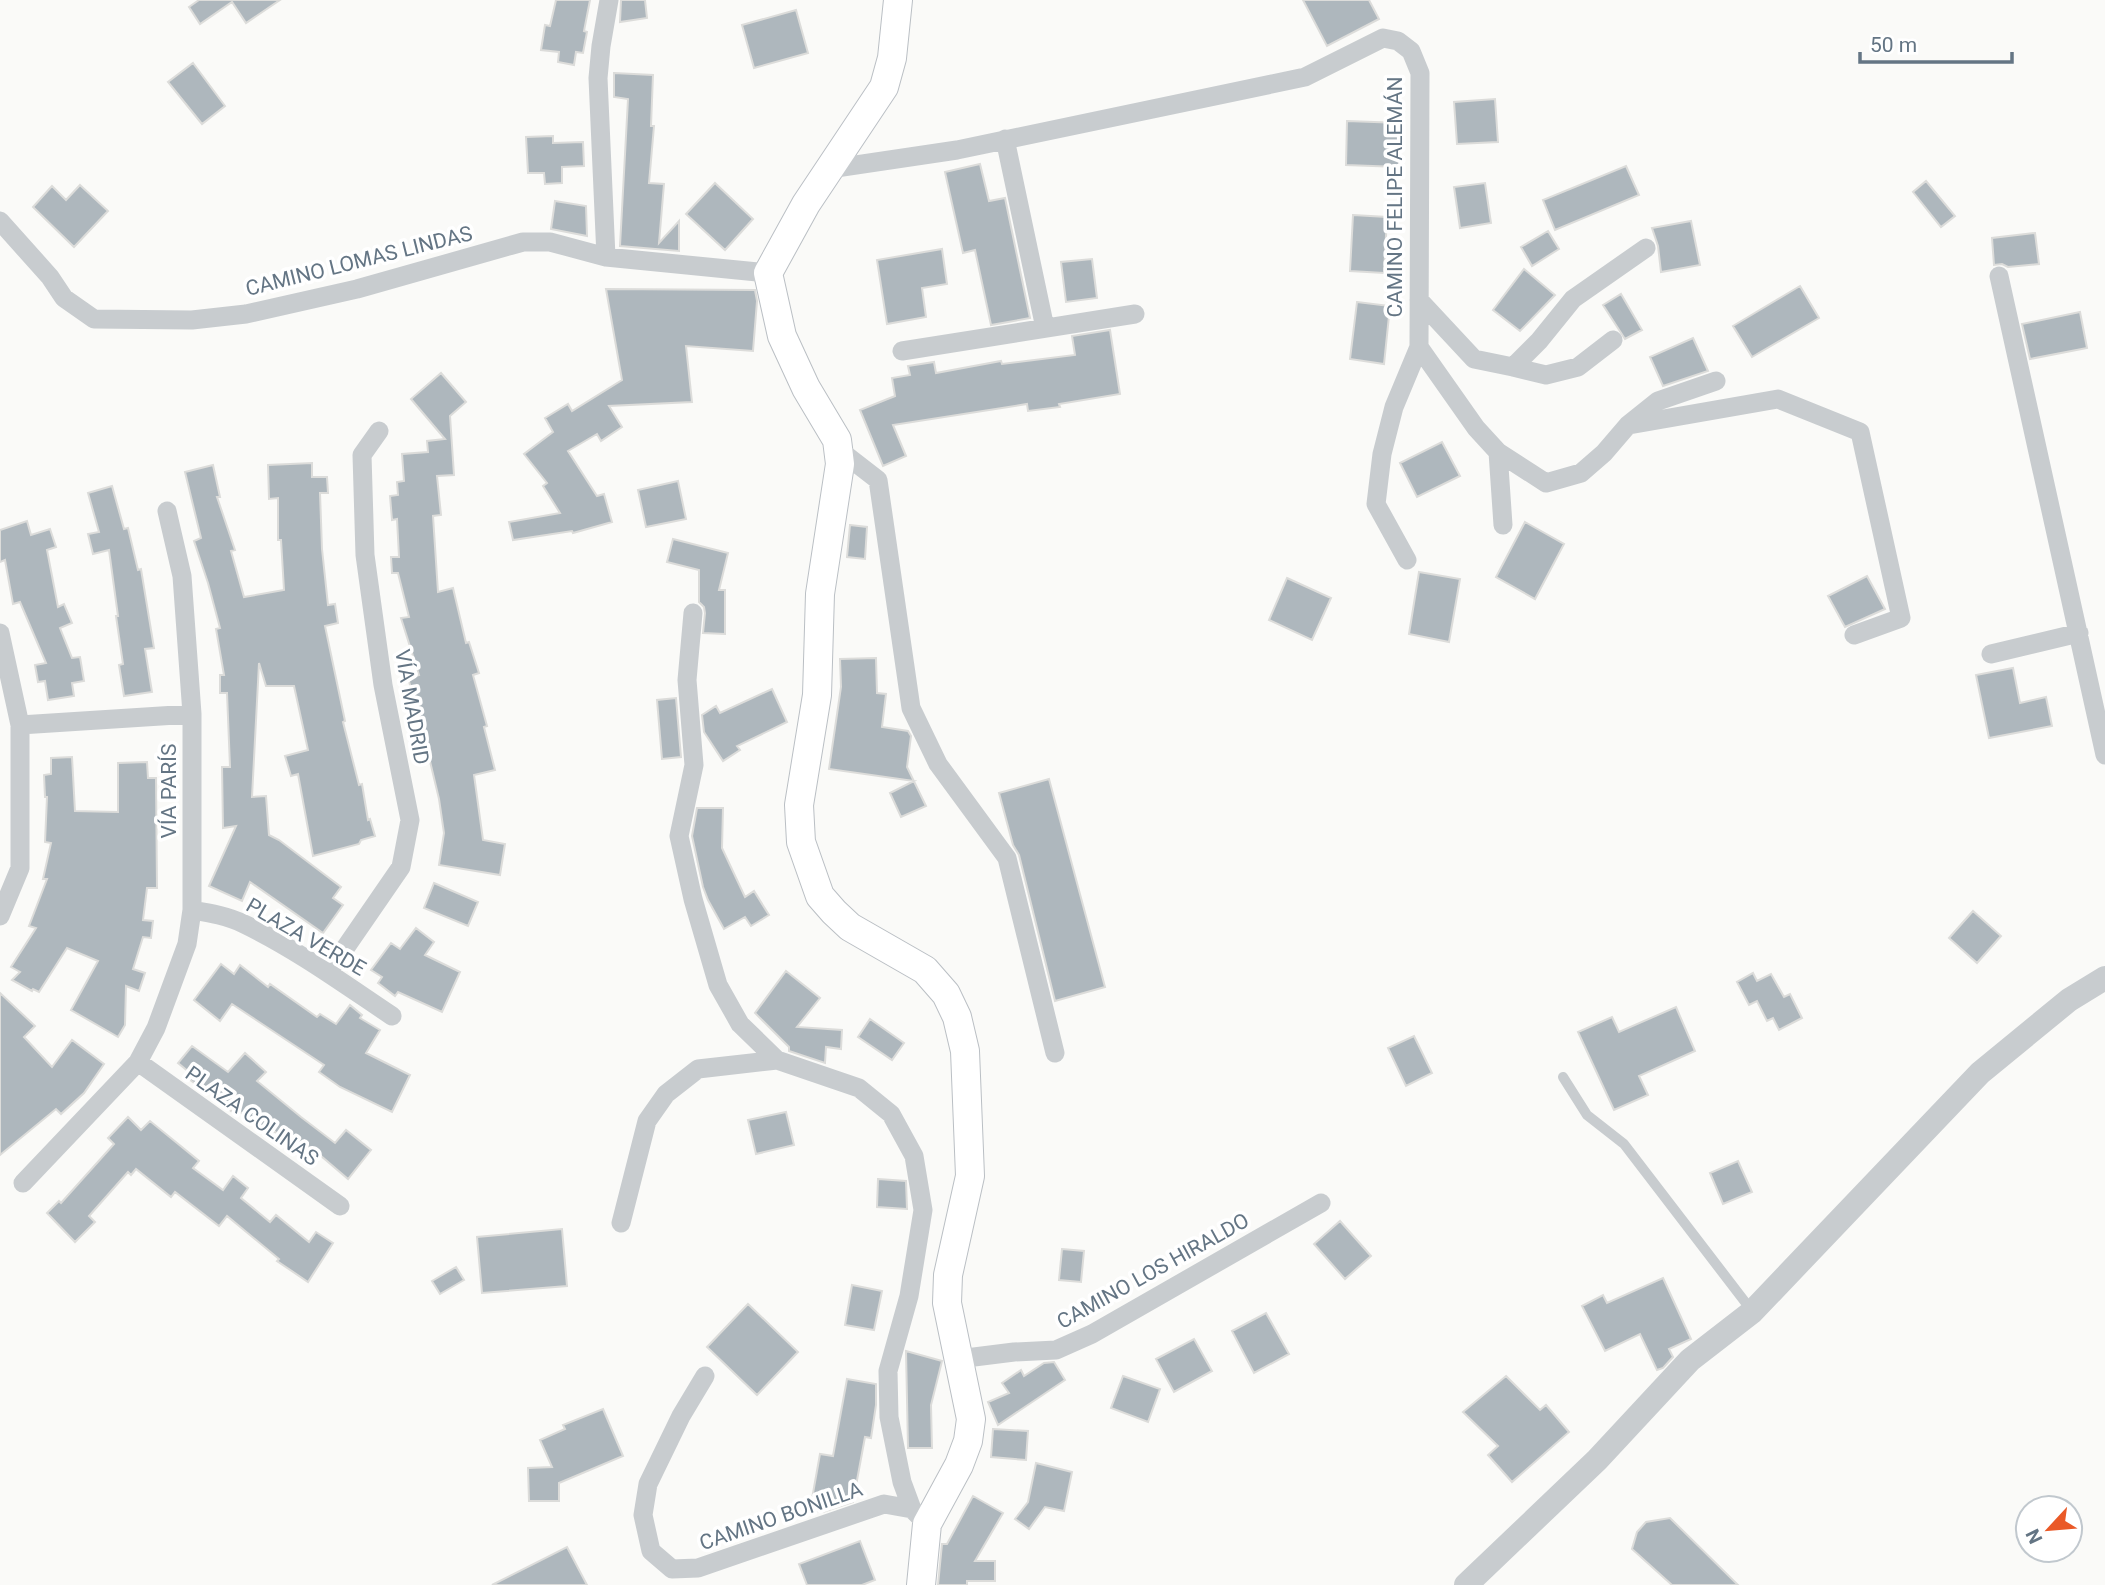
<svg xmlns="http://www.w3.org/2000/svg" width="2105" height="1585" viewBox="0 0 2105 1585" font-family="Roboto,sans-serif">
  <style>
    .building { fill: #aeb7bd; stroke: #dcdcda; stroke-width: 2 }
    .lines { fill: none; stroke-linecap: round; stroke-linejoin: round }
    .secondary-casing { stroke: #babfc4; stroke-width: 30 }
    .service { stroke: #c8cccf; stroke-width: 10 }
    .minor { stroke: #c8cccf; stroke-width: 19 }
    .tertiary { stroke: #c8cccf; stroke-width: 24 }
    .secondary { stroke: #fff; stroke-width: 28 }
    .labels { text-anchor: middle; stroke-width: 7; stroke-linejoin: round; paint-order: stroke }
    .street-label { font-size: 21px; fill: #647584; stroke: #fff }
  </style>
  <rect width="100%" height="100%" fill="#fafaf8"/>
  <!-- building -->
  <path class="building" d="M199,0H280L246,23L232,2L200,24L189,7Z
    M556,0H590L584,31L587,32L583,53L576,52L574,65L558,62L559,52L541,50L545,25L550,26Z
    M621,0H645L647,18L620,22Z
    M1303,0H1369L1379,19L1327,46Z
    M796,10L808,53L754,68L742,25Z
    M193,63L225,106L202,124L168,82Z
    M614,73L653,75L651,126H654L649,183L664,184L659,243L679,221V251L620,246L628,99L614,97Z
    M1495,99L1498,142L1457,144L1454,102Z
    M1347,121L1401,123L1399,167L1346,165Z
    M553,136V143L583,142L584,166L562,167V183L545,184L544,173H528L526,137Z
    M980,164L989,201L1005,198L1030,318L991,325L975,250L963,253L945,172Z
    M1626,166L1639,195L1555,230L1543,200Z
    M1926,181L1955,216L1941,227L1913,192Z
    M715,183L753,219L725,250L686,214Z
    M1485,183L1491,223L1460,228L1454,187Z
    M80,185L108,211L74,247L33,207L52,186L66,200Z
    M555,201L586,206L587,236L551,229Z
    M1353,215L1387,217L1384,273L1350,271Z
    M1691,221L1700,265L1661,272L1658,246L1652,228Z
    M1548,231L1559,249L1532,266L1521,247Z
    M2035,233L2039,264L2008,267L2002,264L1994,265L1992,238Z
    M942,249L947,284L922,288L926,317L887,324L877,260Z
    M1092,259L1097,298L1066,302L1061,262Z
    M1524,269L1555,295L1520,331L1493,310Z
    M1800,286L1819,318L1752,357L1733,326Z
    M606,289L755,290L757,301L753,351L686,346L692,402L609,406L622,427L601,441L597,434L568,451L597,496L604,494L612,522L573,533L572,531L513,540L509,522L560,513L543,486L547,483L524,454L553,432L545,418L568,404L572,411L622,380Z
    M1621,294L1642,330L1625,339L1603,305Z
    M1357,302L1390,306L1384,364L1350,359Z
    M2080,312L2087,348L2030,359L2022,324Z
    M1110,330L1120,394L1059,404L1060,407L1028,411L1027,404L893,425L906,456L883,466L860,410L895,396L892,378L910,375L908,366L934,362L936,373L1001,361L1002,364L1075,355L1072,336Z
    M1693,338L1708,371L1663,386L1650,357Z
    M441,373L466,402L450,416L454,475L437,476L441,515L433,516L438,592L453,588L466,643L469,642L479,673L473,675L487,726L484,727L495,770L474,775L483,840L505,844L500,875L439,865L444,833L439,799L428,753H430L408,678L419,675L401,618L409,617L398,573H392L391,557H399L397,519L392,520L390,496L398,495L397,482L404,481L402,454L428,452L427,441L445,439L411,399Z
    M1442,442L1460,476L1417,497L1400,463Z
    M312,463V477H327L328,493H320L322,549L328,605L335,604L338,623L325,626L345,721L343,722L359,785L362,784L368,820L370,819L375,836L361,840L359,844L313,856L298,774L291,776L285,756L308,750L294,686H266L259,663L252,797L266,796L269,835L279,840L341,887L333,898L343,905L323,933L250,882L242,901L209,886L236,826L223,828L222,767H230L227,693H220V675H224L216,629L220,628L208,583L194,541L201,538L185,472L213,465L220,497H217L235,550L231,551L244,597L284,590L281,540H278V498L269,499L268,465Z
    M678,481L686,519L646,527L638,490Z
    M112,486L124,529L128,528L138,570L141,569L154,648L145,649L152,692L124,696L119,665L123,664L116,616H118L109,550L93,554L88,534L99,532L88,493Z
    M27,521L31,535L50,529L56,547L47,550L58,607L64,604L72,623L60,628L72,658L80,657L84,681L72,683L74,696L48,700L45,681L38,682L35,665L46,663L20,602L13,604L5,560L0,562V530Z
    M1525,522L1564,544L1535,599L1496,577Z
    M850,525L867,527L865,559L847,557Z
    M673,539L728,553L719,590H725V634L703,633L705,613L704,607L699,602V570L667,562Z
    M1419,572L1460,579L1449,642L1409,634Z
    M1867,576L1885,609L1845,627L1828,596Z
    M1287,578L1331,598L1312,640L1269,620Z
    M876,658L877,693L886,694L882,727L908,731L911,736L907,767L926,806L901,817L890,793L914,781L829,769L841,687L840,659Z
    M2013,668L2020,703L2046,697L2052,726L1989,738L1976,675Z
    M772,689L787,722L737,746L740,750L723,761L704,732L702,715L716,706L720,713Z
    M676,698L681,757L662,759L657,700Z
    M72,757L75,811L118,812V763L147,762L148,778H156L157,888H147L143,920L153,921L151,938L143,937L133,969L145,973L139,991L126,986L125,1025L118,1037L71,1010L98,961L67,948L39,992L33,989L32,991L12,980L20,972L11,967L36,928L29,926L47,879H43L51,843L45,842L47,797H45L44,775L51,774V758Z
    M1049,779L1105,987L1055,1001L1019,855L1013,845L999,793Z
    M697,808H723L722,848L745,897L754,891L769,915L751,926L745,917L724,929L708,900L703,887L692,836Z
    M434,883L478,902L468,926L424,908Z
    M1973,911L2001,936L1977,963L1949,938Z
    M416,928L434,942L425,955L460,972L442,1012L398,992L395,996L378,983L382,977L371,970L391,943L400,949Z
    M221,964L234,974L240,965L268,987L270,984L317,1017L320,1014L336,1024L350,1005L362,1015L360,1018L380,1030L366,1053L410,1075L392,1112L340,1087L319,1072L324,1065L232,1004L220,1021L194,1000Z
    M786,971L820,998L797,1027L842,1030L841,1049L826,1047L825,1063L789,1051V1047L755,1013Z
    M1753,973L1757,981L1771,974L1784,997L1790,994L1802,1018L1779,1030L1773,1018L1767,1021L1757,1001L1749,1005L1737,982Z
    M0,993L35,1026L24,1037L52,1067L72,1040L104,1064L84,1093L61,1114L56,1109L0,1155Z
    M1676,1007L1695,1051L1639,1076L1648,1095L1614,1110L1578,1032L1612,1017L1619,1032Z
    M870,1019L904,1043L892,1060L858,1037Z
    M1414,1036L1432,1073L1406,1086L1388,1048Z
    M192,1046L228,1072L245,1053L266,1072L257,1081L301,1117L335,1143L346,1130L371,1150L348,1179L314,1150L308,1158L274,1131L270,1136L234,1107L231,1111L200,1084L198,1086L185,1076L189,1072L178,1063Z
    M786,1112L794,1145L756,1154L748,1120Z
    M128,1117L141,1130L150,1121L199,1161L193,1168L223,1190L233,1176L248,1188L241,1198L270,1222L276,1215L309,1242L316,1232L333,1243L308,1282L277,1261L279,1259L227,1216L219,1226L175,1192L171,1197L136,1169L131,1175L128,1172L89,1216L95,1222L75,1242L47,1213L59,1201L61,1203L114,1144L108,1138Z
    M1738,1161L1752,1192L1723,1204L1710,1173Z
    M878,1179L906,1181L907,1209L877,1207Z
    M1340,1221L1371,1256L1345,1279L1314,1244Z
    M562,1229L567,1286L482,1293L477,1237Z
    M1062,1249L1084,1251L1081,1282L1059,1280Z
    M456,1267L464,1280L440,1294L432,1281Z
    M1663,1278L1691,1339L1669,1349L1673,1357L1663,1368L1657,1370L1640,1334L1605,1351L1582,1306L1603,1295L1607,1303Z
    M852,1285L882,1291L874,1330L845,1325Z
    M748,1304L798,1352L757,1395L707,1347Z
    M1266,1313L1289,1354L1254,1373L1232,1331Z
    M1194,1339L1212,1371L1174,1392L1156,1359Z
    M906,1351L942,1361L931,1405L932,1448H908Z
    M1054,1362L1065,1380L998,1425L988,1402L1009,1393L1002,1383L1021,1370L1024,1376L1044,1363Z
    M1123,1376L1160,1389L1148,1422L1111,1408Z
    M1506,1376L1540,1410L1546,1405L1569,1432L1512,1482L1488,1455L1498,1446L1463,1412Z
    M847,1379L876,1384V1405L871,1438L865,1437L853,1502L823,1512L810,1510L820,1454L833,1456Z
    M603,1409L623,1456L559,1483V1501H529L528,1468L552,1467L540,1440L565,1429L563,1425Z
    M993,1429L1028,1431L1026,1460L991,1457Z
    M1036,1463L1072,1472L1064,1511L1045,1507L1029,1529L1015,1519L1028,1502Z
    M973,1496L1003,1513L975,1561H995V1581H967V1585H938L942,1544H947Z
    M1670,1518L1738,1585H1672L1632,1549L1637,1532L1646,1522Z
    M860,1541L875,1580L862,1585H807L799,1564Z
    M567,1547L587,1585H492Z"/>
  <g class="lines">
    <defs>
      <path id="secondary" d="M898,0L892,58L884,87L806,204L768,273L782,336L806,388L837,440L840,464L820,594L817,695L799,805L801,842L820,896L834,912L850,927L925,970L946,994L957,1017L965,1051L970,1176L948,1275L947,1303L971,1419L968,1441L959,1465L927,1524L921,1585"/>
    </defs>
    <!-- secondary casing -->
    <use href="#secondary" class="secondary-casing"/>
    <!-- service -->
    <path class="service" d="M1563,1077L1587,1115L1624,1144L1752,1311"/>
    <!-- minor -->
    <path class="minor" d="M1005,139L1045,328
      M829,169L957,150L1305,77L1383,38L1398,41L1411,51L1420,73L1419,347L1476,428L1498,452L1546,483L1581,473L1604,453L1628,425L1658,401L1716,381
      M0,221L50,277L64,298L94,319L192,320L246,314L357,289L523,242H550L606,257L768,273
      M606,257L598,78L601,46L609,0
      M1999,276L2105,755
      M1419,300L1474,359L1513,367L1539,341L1573,299L1646,248
      M902,351L1135,314
      M1513,367L1546,375L1578,367L1613,340
      M1629,425L1778,399L1860,432L1901,618L1854,635
      M838,449L878,480L911,708L938,764L1007,858L1055,1053
      M1498,452L1503,525
      M1407,560L1376,504L1382,454L1394,407L1419,347
      M693,613L687,680L694,765L679,836L693,899L718,985L740,1024L777,1060
      M0,633L20,725V868L0,916
      M1991,654L2079,633
      M20,725L192,714
      M192,910C210,913 228,916 244,924C296,949 344,984 392,1016
      M328,973L401,867L410,820L383,685L365,555L362,455L379,431
      M138,1062L340,1206
      M23,1183L138,1062L156,1028L187,944L192,910V714L182,576L167,511
      M621,1223L647,1121L666,1094L698,1069L777,1060L859,1088L891,1114L914,1156L923,1210L909,1296L888,1371L889,1417L902,1482L912,1509L927,1524
      M958,1359L1014,1352L1056,1350L1092,1334L1321,1203
      M705,1376L681,1416L648,1484L643,1515L651,1551L672,1569L698,1568L884,1504L912,1509"/>
    <!-- tertiary -->
    <path class="tertiary" d="M1466,1585L1597,1460L1690,1360L1752,1312L1980,1073L2069,1000L2105,978"/>
    <!-- secondary -->
    <use href="#secondary" class="secondary"/>
  </g>
  <g class="labels">
    <!-- street labels -->
    <g class="street-label">
      <text transform="translate(1395 197) rotate(-90)" y="7">CAMINO FELIPE ALEMÁN</text>
      <text transform="translate(359 261) rotate(-14)" y="7">CAMINO LOMAS LINDAS</text>
      <text transform="translate(412 707) rotate(80)" y="7">VÍA MADRID</text>
      <text transform="translate(169 791) rotate(-90)" y="7">VÍA PARÍS</text>
      <text transform="translate(306 937) rotate(30)" y="7">PLAZA VERDE</text>
      <text transform="translate(252 1116) rotate(35)" y="7">PLAZA COLINAS</text>
      <text transform="translate(1153 1271) rotate(-29)" y="7">CAMINO LOS HIRALDO</text>
      <text transform="translate(781 1516) rotate(-19)" y="7">CAMINO BONILLA</text>
    </g>
  </g>
  <!-- north arrow -->
  <g transform="translate(2049 1529) rotate(244)"><circle r="33" fill="#ffffff" stroke="#c1c8ce" stroke-width="2"/>
  <path d="M0-5L12 26L0 18L-12 26Z" fill="#ea5927"/>
  <text y="-10" font-size="19" font-weight="bold" text-anchor="middle" fill="#647584">N</text>
  </g>
  <!-- scale -->
  <path d="M1860 52v10h152v-10" fill="none" stroke="#647584" stroke-width="3.5"/>
  <text x="1870" y="52" font-size="21" fill="#647584" stroke="#ffffff" stroke-width="5" paint-order="stroke">50 m</text>
</svg>
